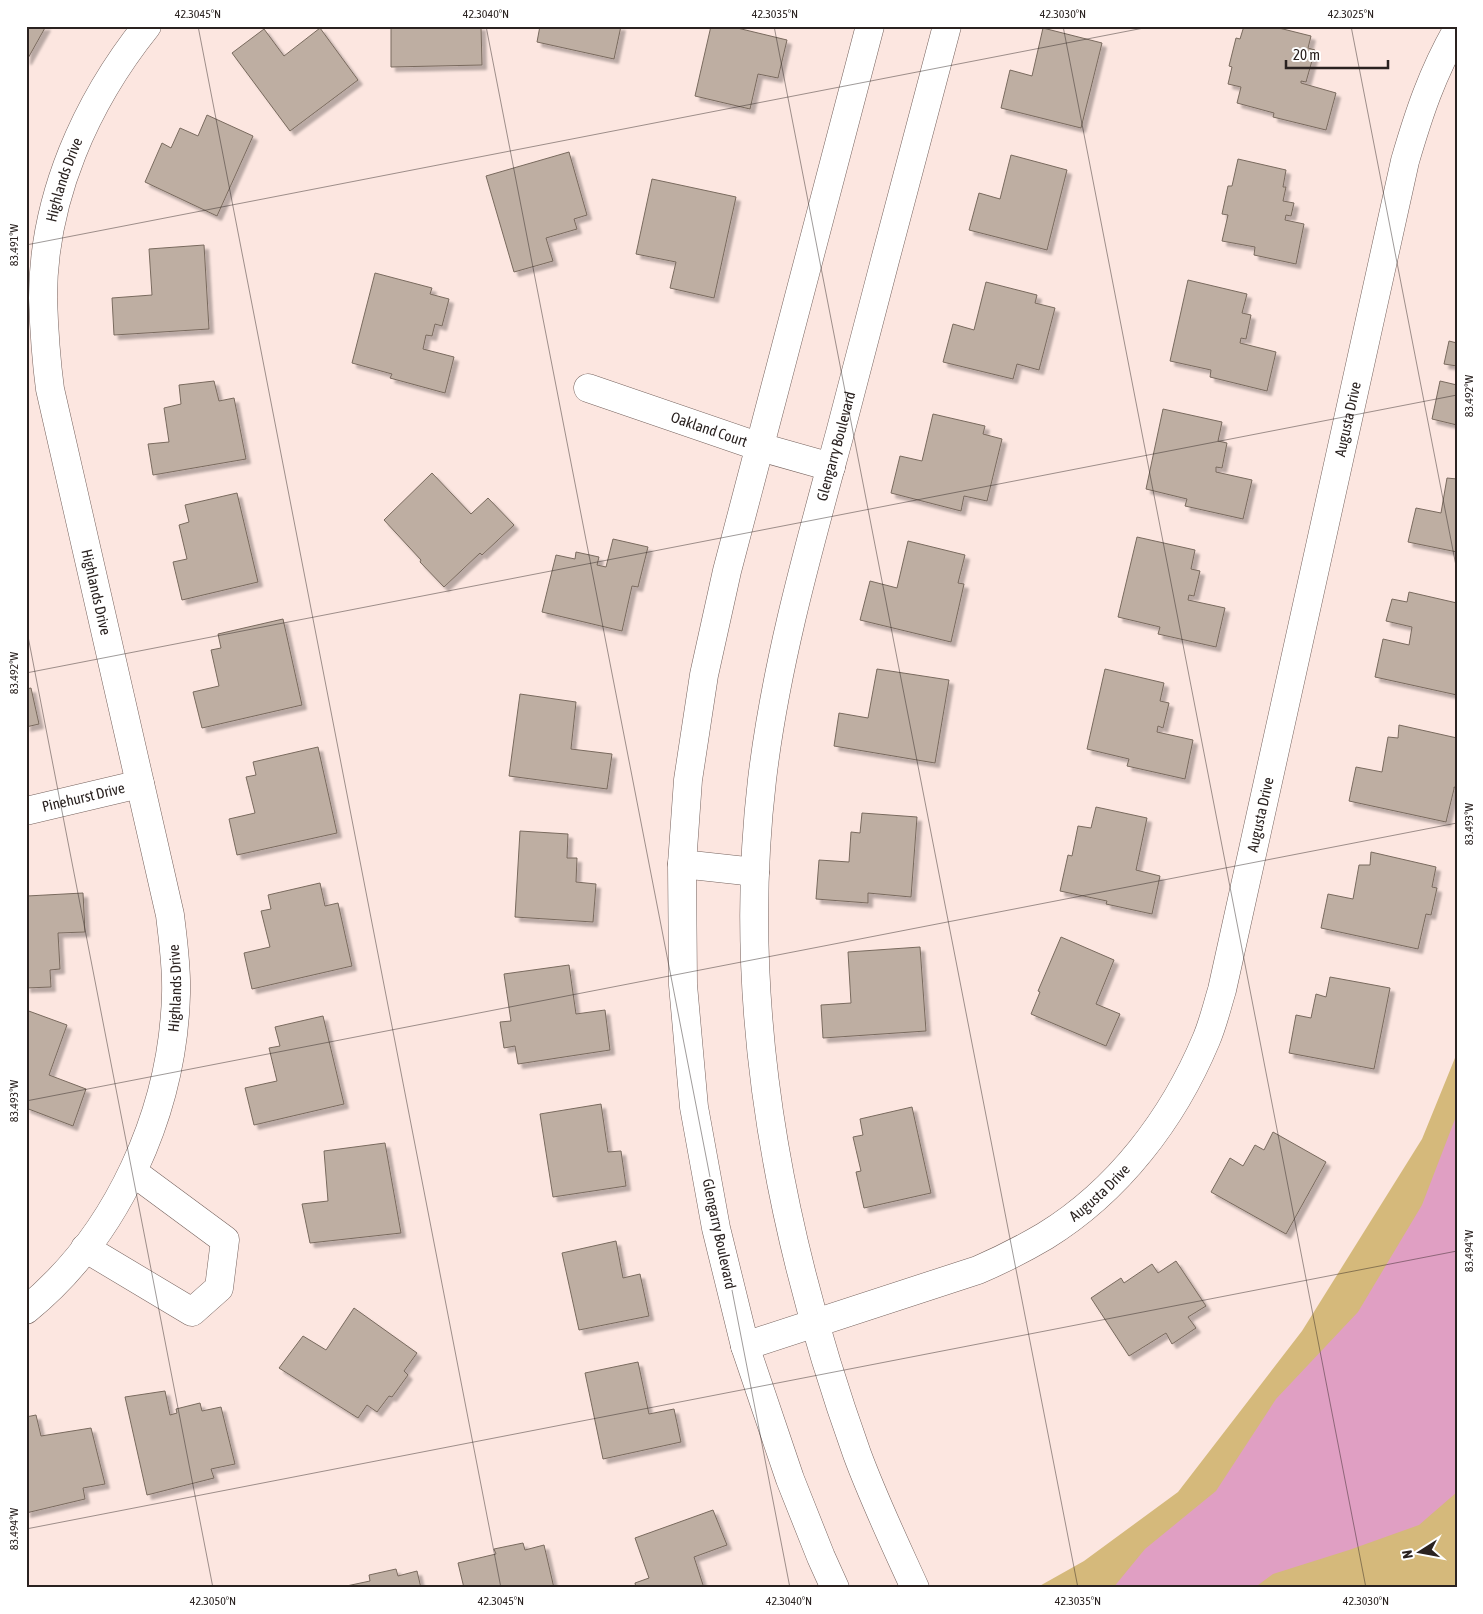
<svg xmlns="http://www.w3.org/2000/svg" width="1483" height="1614" viewBox="0 0 1483 1614" font-family="'Asap Condensed',sans-serif">
  <style>
    .green { fill: #d5b97b }
    .water { fill: #e09fc3 }
    .building { fill: #beaea2; stroke: #796a5e; filter: url(#shadow) }
    .lines { fill: none; stroke-linecap: round; stroke-linejoin: round }
    .minor-casing { stroke: #76635e; stroke-width: 29 }
    .tertiary-casing { stroke: #76635e; stroke-width: 29 }
    .minor { stroke: #fff; stroke-width: 28 }
    .tertiary { stroke: #fff; stroke-width: 28 }
    .ticks { fill: none; stroke: #2a2220; stroke-width: 1; stroke-opacity: 0.45 }
    .labels { text-anchor: middle; stroke-width: 4.5; stroke-linejoin: round; paint-order: stroke }
    .street-label { font-size: 15px; fill: #2a2220; stroke: #fff }
    .neatline { fill: none; stroke: #2a2220; stroke-width: 2 }
    .ticks-label { font-size: 12px; text-anchor: middle; fill: #2a2220 }
  </style>
  <defs>
    <filter id="shadow"><feDropShadow dx="4.5" dy="4.5" stdDeviation="1" flood-color="#0004"/></filter>
  </defs>
  <rect width="100%" height="100%" fill="#fce6e0"/>
  <!-- green -->
  <path class="green" d="M1457,1053V1588H1036L1084,1561L1178,1492L1302,1331L1422,1139Z"/>
  <!-- water -->
  <path class="water" d="M1457,1114V1492L1419,1525L1349,1550L1273,1574L1254,1588H1113L1145,1549L1216,1491L1276,1399L1358,1312L1422,1205Z"/>
  <!-- building -->
  <path class="building" d="M26,26H46L27,60H26Z
    M391,26H481L482,65L391,67Z
    M540,26H621L614,59L537,42Z
    M711,26H729L787,40L778,78L758,74L750,109L695,96Z
    M1244,26H1271L1311,36L1308,48L1315,50L1306,82L1301,81V83L1336,93L1326,130L1273,117L1274,113L1237,103L1241,87L1228,84L1232,67L1229,66L1236,38L1240,39Z
    M320,28L358,80L290,131L232,53L264,29L284,56Z
    M1043,28L1102,43L1081,128L1001,108L1010,70L1032,76Z
    M207,115L253,136L217,216L145,182L162,143L171,148L180,128L198,136Z
    M569,152L587,215L574,219L577,229L546,238L553,261L514,272L486,176Z
    M1011,155L1067,170L1047,250L969,230L979,193L1000,199Z
    M1238,159L1286,170L1283,187H1286L1283,201L1294,203L1291,216L1286,215L1285,220L1304,224L1296,264L1254,255L1255,247L1222,241L1228,215L1222,214L1228,186H1232Z
    M652,179L736,197L714,298L670,288L676,262L636,254Z
    M204,245L209,329L114,335L112,298L152,295L149,249Z
    M375,273L432,288L430,294L449,299L442,326L435,324L432,336L426,335L423,349L454,357L445,393L390,378L392,374L352,363Z
    M1188,280L1247,294L1242,313L1251,315L1246,339L1241,338L1240,343L1276,352L1267,391L1210,377L1211,370L1170,361Z
    M986,282L1037,295L1035,303L1055,308L1039,370L1017,364L1013,379L943,362L953,324L974,330Z
    M1449,341L1457,343V366L1444,364Z
    M214,381L219,401L234,398L246,459L153,475L148,444L169,442L164,408L181,404L179,385Z
    M1440,381L1457,385V425L1432,419Z
    M1163,409L1222,422L1218,441L1227,443L1222,468L1216,467V472L1252,480L1243,519L1185,506L1187,499L1146,489Z
    M933,414L985,426L983,434L1002,439L987,501L964,496L961,511L891,493L900,456L922,461Z
    M432,473L471,514L488,498L514,525L482,555L480,553L444,587L420,562L421,560L384,520Z
    M1447,478L1457,479V552L1408,542L1416,508L1441,513Z
    M237,493L258,582L182,600L173,562L187,559L179,525L189,522L185,505Z
    M1137,537L1195,550L1191,569L1200,571L1194,596L1189,595L1188,600L1225,608L1216,647L1158,634L1160,627L1118,617Z
    M613,539L648,547L638,587L632,586L622,631L542,612L556,555L575,559L576,552L599,557L597,565L606,567Z
    M908,541L965,555L958,583L964,584L951,642L860,620L870,581L897,588Z
    M1409,592L1457,603V695L1375,677L1383,639L1409,645L1412,627L1386,621L1392,599L1407,602Z
    M283,619L302,705L202,728L193,692L219,686L211,650L221,648L218,634Z
    M877,669L949,680L935,763L834,746L839,713L868,718Z
    M1105,669L1164,683L1160,701L1169,703L1163,728L1158,726L1157,732L1193,740L1185,779L1127,766L1129,759L1087,749Z
    M31,688L39,724L26,727V689Z
    M520,694L576,702L571,749L612,754L607,789L509,776Z
    M1399,725L1457,738V788L1454,787V789L1446,822L1349,801L1356,767L1382,772L1388,737L1398,738Z
    M318,747L337,833L237,855L229,819L255,813L246,777L256,775L253,762Z
    M1096,807L1147,818L1136,870L1160,876L1152,914L1106,904L1107,901L1060,891L1068,855L1072,856L1078,826L1091,828Z
    M862,813L917,817L911,897L868,893V903L816,899L819,860L849,862L851,832L860,833Z
    M520,831L568,834L567,858H577L576,882L596,884L593,922L515,917Z
    M1371,852L1436,867L1432,887L1437,888L1431,915L1426,914L1418,949L1321,928L1328,894L1353,899L1359,865H1370Z
    M320,883L325,906L338,903L352,966L252,989L244,953L270,947L261,911L271,909L268,895Z
    M83,893L85,932L58,933L60,969L50,970L51,987L26,988L27,896Z
    M1061,937L1114,960L1096,1004L1120,1014L1106,1046L1031,1014L1040,992L1038,991Z
    M920,947L926,1031L823,1038L821,1005L851,1003L848,952Z
    M569,965L576,1014L605,1010L610,1050L518,1064L515,1046L504,1048L500,1022L511,1021L504,974Z
    M1330,977L1390,988L1374,1069L1289,1053L1296,1015L1311,1018L1316,994L1326,997Z
    M26,1010L67,1025L49,1075L86,1089L73,1126L26,1108Z
    M323,1016L344,1104L254,1125L245,1088L277,1081L269,1048L280,1046L275,1027Z
    M601,1104L608,1152L621,1151L626,1186L553,1197L540,1114Z
    M912,1107L931,1193L864,1208L856,1172L861,1171L853,1137L863,1135L860,1119Z
    M1273,1132L1326,1162L1286,1234L1211,1192L1230,1158L1243,1166L1255,1145L1264,1150Z
    M385,1143L401,1233L310,1243L302,1204L328,1201L324,1151Z
    M616,1241L623,1278L640,1274L649,1316L579,1330L562,1253Z
    M1176,1261L1206,1306L1188,1317L1196,1328L1172,1344L1166,1333L1129,1356L1091,1298L1121,1278L1124,1283L1152,1264L1158,1273Z
    M354,1308L417,1353L404,1371L408,1375L392,1397L389,1396L377,1412L367,1405L358,1418L279,1368L303,1336L326,1350Z
    M638,1362L649,1414L674,1409L681,1442L603,1459L585,1373Z
    M165,1391L170,1415L177,1413L176,1409L200,1403L202,1411L221,1407L235,1464L211,1469L214,1478L147,1495L125,1397Z
    M36,1415L41,1436L91,1428L105,1484L83,1488L85,1499L26,1513V1417Z
    M713,1510L727,1545L694,1557L704,1588H636L635,1583L649,1578L635,1538Z
    M523,1543L525,1550L544,1545L554,1588H464L458,1563L496,1554L494,1549Z
    M396,1569L398,1576L417,1571L421,1588H337L370,1581L369,1575Z"/>
  <g class="lines">
    <defs>
      <g id="minor">
        <path id="s1" d="M588,388L760,447L831,467"/>
        <path id="s2" d="M26,811L140,784"/>
        <path d="M85,1248L192,1312L219,1288L225,1240L133,1172"/>
        <path id="s3" d="M26,1310C118,1235 173,1111 176,994C177,967 173,941 170,915L50,389C46,359 44,329 43,298C43,198 86,102 147,26"/>
        <path id="s4" d="M745,1346L978,1270C1001,1260 1023,1249 1045,1236C1118,1191 1173,1119 1206,1040C1213,1024 1217,1006 1222,990L1405,161C1419,113 1432,74 1457,30"/>
      </g>
      <g id="tertiary">
        <path d="M682,864L755,872"/>
        <path d="M835,1588L821,1557L790,1479L745,1346L716,1228L694,1107L683,985L682,864L688,780L704,675L727,571L870,26"/>
        <path id="s5" d="M915,1588C895,1544 874,1500 857,1454C780,1239 735,1009 762,780C776,662 809,547 840,433C875,297 911,162 947,26"/>
      </g>
    </defs>
    <!-- minor casing -->
    <use href="#minor" class="minor-casing"/>
    <!-- tertiary casing -->
    <use href="#tertiary" class="tertiary-casing"/>
    <!-- minor -->
    <use href="#minor" class="minor"/>
    <!-- tertiary -->
    <use href="#tertiary" class="tertiary"/>
  </g>
  <!-- ticks -->
  <path class="ticks" d="M198,26L501,1588M486,26L790,1588M774,26L1078,1588M1063,26L1366,1588M1351,26L1457,571M26,245L1154,26M26,626L213,1588M26,673L1457,395M26,1101L1457,823M26,1529L1457,1251"/>
  <g class="labels">
    <!-- street labels -->
    <g class="street-label">
      <text dy="5" stroke="none"><textPath href="#s3" startOffset="1191">Highlands Drive</textPath></text>
      <text dy="5" stroke="none"><textPath href="#s4" startOffset="1215">Augusta Drive</textPath></text>
      <text dy="5" stroke="none"><textPath href="#s1" startOffset="128">Oakland Court</textPath></text>
      <text dy="5" stroke="none"><textPath href="#s5" startOffset="1175">Glengarry Boulevard</textPath></text>
      <text transform="translate(96 592) rotate(77)" y="5">Highlands Drive</text>
      <text dy="5" stroke="none"><textPath href="#s2" startOffset="59">Pinehurst Drive</textPath></text>
      <text dy="5" stroke="none"><textPath href="#s4" startOffset="810">Augusta Drive</textPath></text>
      <text dy="5" stroke="none"><textPath href="#s3" startOffset="366">Highlands Drive</textPath></text>
      <text dy="5" stroke="none"><textPath href="#s4" startOffset="390">Augusta Drive</textPath></text>
      <text transform="translate(719 1234) rotate(78)" y="5">Glengarry Boulevard</text>
    </g>
  </g>
  <!-- border -->
  <rect width="1483" height="1614" fill="none" stroke="#ffffff" stroke-width="55"/>
  <!-- north arrow -->
  <g transform="translate(1420 1552) rotate(259)" stroke="#ffffff" stroke-width="4" paint-order="stroke">
  <path d="M0-4L9 19L0 12L-9 19Z" fill="#2a2220"/>
  <text y="-8" font-size="14" font-weight="bold" text-anchor="middle" fill="#2a2220">N</text>
  </g>
  <!-- scale -->
  <path d="M1286 60v8h102v-8" fill="none" stroke="#2a2220" stroke-width="2.5"/>
  <text x="1293" y="60" font-size="15" fill="#2a2220" stroke="#ffffff" stroke-width="4" paint-order="stroke">20 m</text>
  <rect x="28" y="28" width="1428" height="1558" class="neatline"/>
  <g class="ticks-label">
    <text x="198" y="18">42.3045°N</text>
    <text x="486" y="18">42.3040°N</text>
    <text x="775" y="18">42.3035°N</text>
    <text x="1063" y="18">42.3030°N</text>
    <text x="1351" y="18">42.3025°N</text>
    <text transform="translate(14 245) rotate(-90)" y="4">83.491°W</text>
    <text transform="translate(1469 396) rotate(-90)" y="4">83.492°W</text>
    <text transform="translate(14 673) rotate(-90)" y="4">83.492°W</text>
    <text transform="translate(1469 824) rotate(-90)" y="4">83.493°W</text>
    <text transform="translate(14 1101) rotate(-90)" y="4">83.493°W</text>
    <text transform="translate(1469 1251) rotate(-90)" y="4">83.494°W</text>
    <text transform="translate(14 1529) rotate(-90)" y="4">83.494°W</text>
    <text x="213" y="1605">42.3050°N</text>
    <text x="501" y="1605">42.3045°N</text>
    <text x="789" y="1605">42.3040°N</text>
    <text x="1078" y="1605">42.3035°N</text>
    <text x="1366" y="1605">42.3030°N</text>
  </g>
</svg>
